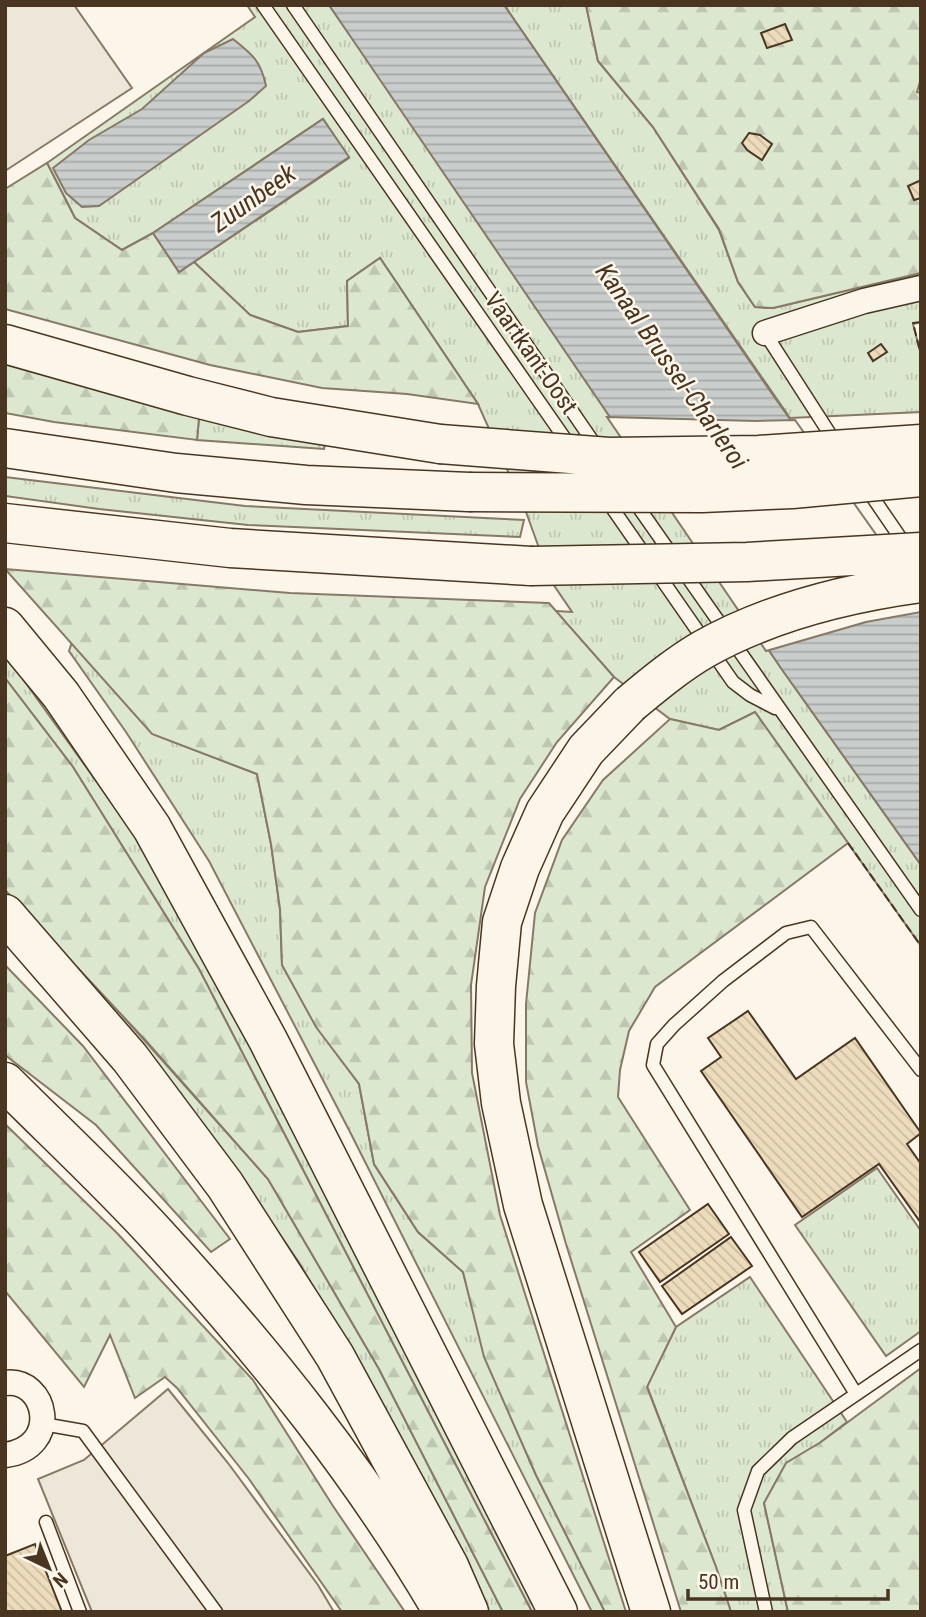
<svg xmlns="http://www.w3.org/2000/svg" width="926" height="1617" viewBox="0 0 926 1617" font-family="'Roboto Condensed',sans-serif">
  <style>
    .grass { fill: url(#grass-tufts); stroke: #887966; stroke-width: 2 }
    .forest { fill: url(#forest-firs); stroke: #887966; stroke-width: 2 }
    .parking { fill: #ede7d9; stroke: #887966; stroke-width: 2 }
    .water { fill: url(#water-rules); stroke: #887966; stroke-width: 2 }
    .pier { fill: #fbf6e9; stroke: #887966; stroke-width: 2 }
    .building { fill: url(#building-back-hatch); stroke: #4a3520; stroke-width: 2 }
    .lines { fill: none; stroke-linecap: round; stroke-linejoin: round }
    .lane-casing { stroke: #4a3520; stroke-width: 15 }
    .street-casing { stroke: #4a3520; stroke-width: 27 }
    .highway-casing { stroke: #4a3520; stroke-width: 41 }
    .lane { stroke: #fbf6e9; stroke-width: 12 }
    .street { stroke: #fbf6e9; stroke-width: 24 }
    .highway { stroke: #fbf6e9; stroke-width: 38 }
    .highway-bridge-casing { stroke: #4a3520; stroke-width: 41; stroke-linecap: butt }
    .highway-bridge { stroke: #fbf6e9; stroke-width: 38 }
    .fence { stroke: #4a3520; stroke-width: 2; stroke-dasharray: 9 3.5; stroke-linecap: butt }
    .labels { text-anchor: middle; stroke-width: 5; stroke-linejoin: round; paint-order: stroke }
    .street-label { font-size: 24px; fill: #4a3520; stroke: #fbf6e9 }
    .water-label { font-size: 26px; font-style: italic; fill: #4a3520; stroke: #fbf6e9 }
  </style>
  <defs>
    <pattern id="grass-tufts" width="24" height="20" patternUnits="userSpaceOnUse" patternTransform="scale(1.75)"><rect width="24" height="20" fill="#dce7d0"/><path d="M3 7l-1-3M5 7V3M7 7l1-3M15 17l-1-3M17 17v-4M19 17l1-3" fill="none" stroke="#bec7b2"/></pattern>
    <pattern id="forest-firs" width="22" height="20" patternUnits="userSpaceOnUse" patternTransform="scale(1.75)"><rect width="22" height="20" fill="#dce7d0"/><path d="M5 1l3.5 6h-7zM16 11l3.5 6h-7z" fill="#bec7b2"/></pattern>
    <pattern id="water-rules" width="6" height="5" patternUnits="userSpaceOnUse" patternTransform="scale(1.75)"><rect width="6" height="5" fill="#c9cecd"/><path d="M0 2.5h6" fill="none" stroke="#a5a8a6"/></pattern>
    <pattern id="building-back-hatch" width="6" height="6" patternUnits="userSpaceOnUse" patternTransform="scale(1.75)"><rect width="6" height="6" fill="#ecdcbc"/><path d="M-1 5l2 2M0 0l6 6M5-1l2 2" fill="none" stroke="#ccbda1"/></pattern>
  </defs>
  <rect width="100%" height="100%" fill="#fbf6e9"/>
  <!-- grass -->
  <path class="grass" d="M247,5H329L362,52L783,671L921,865V946L755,712L719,730L670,719L614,677L555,611L572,612L551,581L526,512L478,404L380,258L347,281L348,326L298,332L250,315L194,262L349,158L323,119L153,233L122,250L75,218L47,163L255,17Z
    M504,5H586L598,61L653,127L719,230L738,282L755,307L773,308L921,273V322L913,324L921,355V412L790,418Z
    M199,418L326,440L324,449L197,440Z
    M5,477L245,506L524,520L520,537L248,525L99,509L5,496Z
    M72,642L153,734L257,774L271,844L280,909L282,965L317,1027L359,1084L374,1164L418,1232L463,1272L485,1357L536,1475L605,1612H592L349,1130L209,861L126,732L69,651Z
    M5,654L132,831L190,929L540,1612H532L199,969L73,767L5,678Z
    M87,976L268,1179L379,1369L503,1612H489L406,1447L300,1264L239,1175Z
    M877,1168L921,1231V1331L886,1356L795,1225Z
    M750,1277L847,1422L821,1442L764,1503L788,1612H731L716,1567L647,1386L676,1327Z"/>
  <!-- forest -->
  <path class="forest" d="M586,5H921V78L917,92L921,93V273L773,308L755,307L738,282L719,229L653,127L598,61Z
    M47,163L75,218L122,250L153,233L179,272L194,262L250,315L298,332L348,326L347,281L380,258L478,404L407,394L322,388L210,365L5,309V189Z
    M5,364L199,418L197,440L54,422L5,413Z
    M5,569L290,593L549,603L614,677L557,742L520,799L485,887L471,985L472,1073L500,1215L626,1612H605L536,1475L484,1357L463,1272L418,1232L374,1164L359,1084L316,1027L282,965L280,909L271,844L257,774L152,734Z
    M5,678L73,767L199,969L532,1612H503L379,1369L268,1179L147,1042L5,890Z
    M755,712L848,843L655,987L629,1031L620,1070L618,1097L690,1210L631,1252L676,1327L647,1387L716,1567L731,1612H681L566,1244L538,1146L526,1082V1004L535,913L562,840L603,780L670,719L719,730Z
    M5,965L83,1046L230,1239L211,1252L96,1125L5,1055Z
    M5,1124L117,1233L253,1380L333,1506L405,1612H342L249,1479L177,1388L165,1377L135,1398L110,1335L84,1387L5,1291Z
    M921,1368V1612H788L764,1503L786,1463L821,1442Z"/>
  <!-- parking -->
  <path class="parking" d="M5,5H74L132,88L5,171Z
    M168,1389L228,1463L318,1585L334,1612H92L38,1479L84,1460Z"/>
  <!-- water -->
  <path class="water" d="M329,5H504L775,398L921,604V865L783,671Z
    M233,39C252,54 261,61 266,86L249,101L99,206L82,207L66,193L53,168L89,140L142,109L204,53Z
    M323,119L349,157L179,272L153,233Z"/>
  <!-- pier -->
  <path class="pier" d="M607,417L756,421L795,420L921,598V612L866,622L766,651Z"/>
  <!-- building -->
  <path class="building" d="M785,24L792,40L767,48L761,33Z
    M749,133L760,135L772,144L762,160L747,150L742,143Z
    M921,180V198L914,200L908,186Z
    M881,344L887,352L873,361L868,353Z
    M748,1011L796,1079L855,1038L921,1133L907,1144L921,1164V1223L879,1164L802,1217L701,1071L721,1057L708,1038Z
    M708,1204L729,1234L660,1282L639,1252Z
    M731,1237L752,1266L682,1314L662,1286Z
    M35,1544L62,1612H5V1556Z"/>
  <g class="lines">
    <defs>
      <path id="lane" d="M263,5L570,446
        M293,5L598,449
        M765,333L837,445
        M867,489L906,546
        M632,498L921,910
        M606,499L733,682L750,695L775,708
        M856,1394L653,1065L657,1044L674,1025L723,981L786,933L811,927L921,1070
        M43,1424L83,1431L216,1612
        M46,1522L80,1612
        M766,1612L744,1510L758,1471L792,1438L921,1350"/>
      <path id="street" d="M765,333L864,301L921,288
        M5,1383C47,1377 62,1448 5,1455"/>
      <path id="highway" d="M5,344L188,396L271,417L440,444
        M5,448L176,473L306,485L469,492
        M5,523L230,548L531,566
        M5,627L61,695L152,828L268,1040L558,1612
        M630,704L586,750L545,812L520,868L502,922L496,986L494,1044L501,1103L523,1205L651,1612
        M5,914L130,1058L225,1185L335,1356L449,1566L469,1612
        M5,1082C56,1133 110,1183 158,1236C264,1352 364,1476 443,1612"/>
    </defs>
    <!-- lane casing -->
    <use href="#lane" class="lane-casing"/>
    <!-- street casing -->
    <use href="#street" class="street-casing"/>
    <!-- highway casing -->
    <use href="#highway" class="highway-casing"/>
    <!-- lane -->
    <use href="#lane" class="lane"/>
    <!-- street -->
    <use href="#street" class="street"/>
    <!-- highway -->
    <use href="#highway" class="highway"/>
    <defs>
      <path id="highway-bridge" d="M440,444L609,457L759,455L921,444
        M469,492L702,493L792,489L921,477
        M531,566L747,562L921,552
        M630,704C654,684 678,664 704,649C770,612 847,593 921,583"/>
    </defs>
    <!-- highway-bridge casing -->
    <use href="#highway-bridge" class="highway-bridge-casing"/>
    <!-- highway-bridge -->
    <use href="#highway-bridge" class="highway-bridge"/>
    <!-- fence -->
    <path class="fence" d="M921,322L913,323L921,355
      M848,843L921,946"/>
  </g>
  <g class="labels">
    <!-- street labels -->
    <g class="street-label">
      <text transform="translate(531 353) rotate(55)" y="8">Vaartkant-Oost</text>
    </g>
    <!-- water labels -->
    <g class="water-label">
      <text transform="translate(253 198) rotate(-35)" y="9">Zuunbeek</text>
      <text transform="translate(672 366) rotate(55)" y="9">Kanaal Brussel-Charleroi</text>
    </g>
  </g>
  <!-- border -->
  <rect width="926" height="1617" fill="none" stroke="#4a3520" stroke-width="14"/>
  <!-- north arrow -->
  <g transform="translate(49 1568) rotate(137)" stroke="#fbf6e9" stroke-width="5" paint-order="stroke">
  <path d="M0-5L12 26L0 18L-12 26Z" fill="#4a3520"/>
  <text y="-10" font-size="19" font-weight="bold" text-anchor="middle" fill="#4a3520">N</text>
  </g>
  <!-- scale -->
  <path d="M688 1589v10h200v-10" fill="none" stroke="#4a3520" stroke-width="3.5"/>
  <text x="698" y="1589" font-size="21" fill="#4a3520" stroke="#fbf6e9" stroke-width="5" paint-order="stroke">50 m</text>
</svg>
